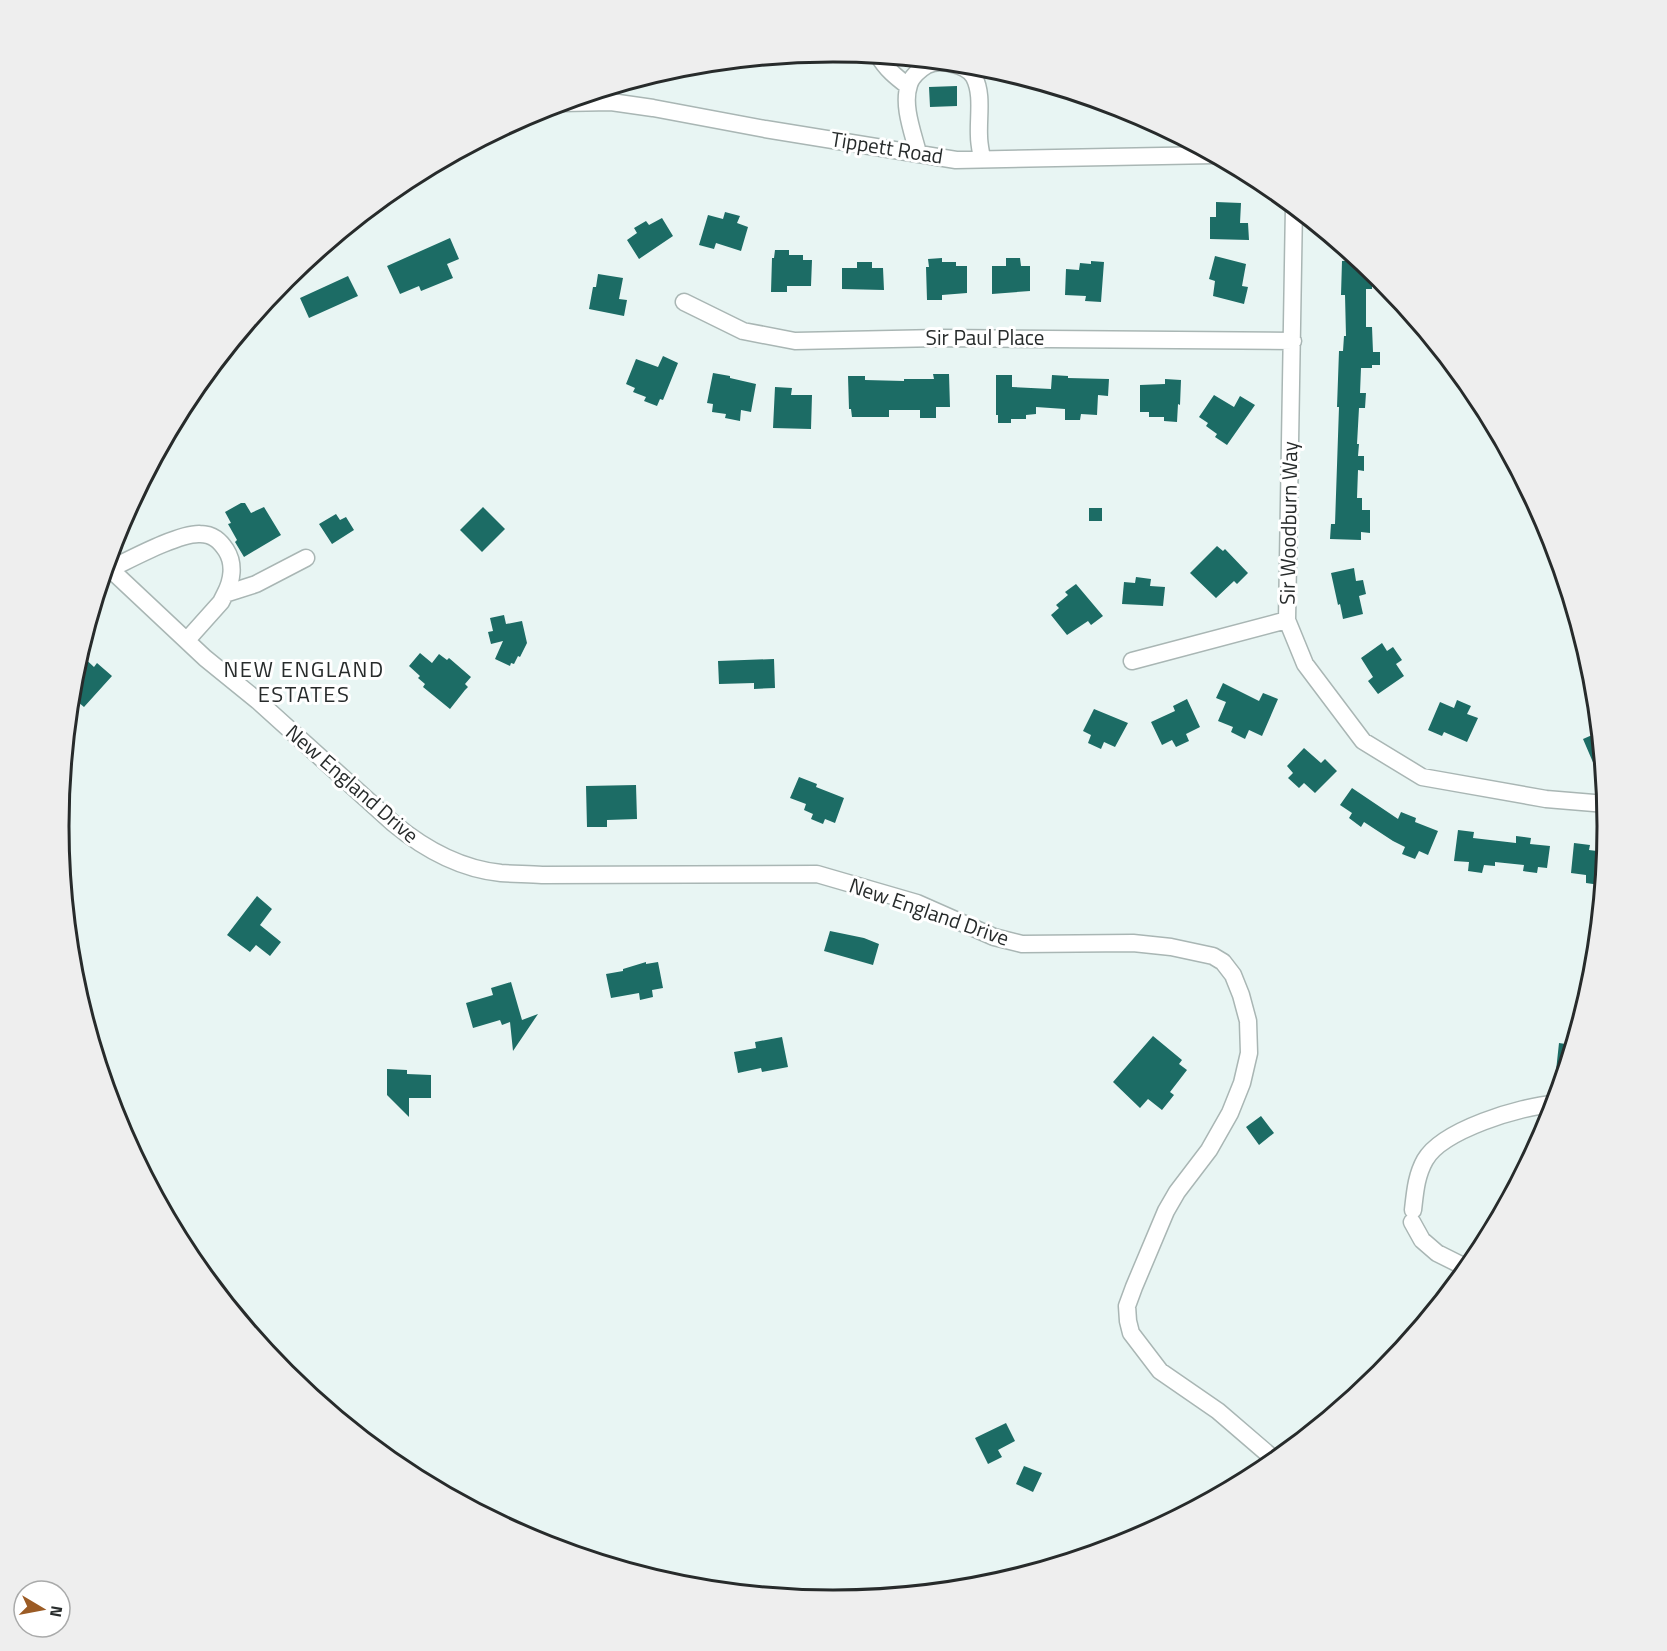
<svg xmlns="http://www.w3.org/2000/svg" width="1667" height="1651" viewBox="0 0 1667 1651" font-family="'Titillium Web',sans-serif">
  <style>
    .building { fill: #1c6c65 }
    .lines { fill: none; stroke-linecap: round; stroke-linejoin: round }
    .minor-casing { stroke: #a9b6b4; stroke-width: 19 }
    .minor { stroke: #fff; stroke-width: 16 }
    .labels { text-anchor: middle; stroke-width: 6; stroke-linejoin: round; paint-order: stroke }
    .street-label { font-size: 21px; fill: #272b2b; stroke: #fff }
    .neighbourhood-label { font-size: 22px; letter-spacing: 1.5px; fill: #272b2b; stroke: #fff }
    .rim { fill: none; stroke: #272b2b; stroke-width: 3 }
  </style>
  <rect width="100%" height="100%" fill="#e8f5f3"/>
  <!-- building -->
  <path class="building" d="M957,86V106L930,107L929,87Z
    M1216,202L1241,203L1240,223H1248L1249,240L1210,239V217H1216Z
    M725,212L740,216L737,223L748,227L741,251L716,243L714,249L699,245L708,215L723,219Z
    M662,218L673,236L639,259L627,240L637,233L634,228L646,221L649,225Z
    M450,238L459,259L447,264L453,278L421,291L419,286L400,294L387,266Z
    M775,250H789V255H803V260H812L811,286H787V292H771L772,258H774Z
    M1215,256L1246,264L1242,286L1248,287L1244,304L1213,296L1215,281L1209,279Z
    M942,258V262H956V266H967V293L942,295V300H927L926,267H929L928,259Z
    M1006,258H1020L1021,266H1030V291L992,294V266H1006Z
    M1360,260L1366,265V274H1372V289H1366V327H1372L1373,352H1380V365H1372V368H1361L1360,393H1366L1365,408H1359L1357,444H1359L1358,456H1364V471L1358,470L1357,498H1362V510H1370V533L1361,532V540L1330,539L1331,524H1335L1339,407H1337L1339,351H1343L1344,336H1346L1345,295H1341L1342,261Z
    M1091,261L1104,262L1101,302L1085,301L1086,296L1065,295L1066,269L1079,270L1080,263L1091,264Z
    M857,262H872V268H883L884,290L842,289V268H857Z
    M598,274L623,278L619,299L627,300L624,316L589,309L593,287H596Z
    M348,276L358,296L309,318L300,298Z
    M663,356L678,363L663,400L660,399L657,406L644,401L646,397L633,392L635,388L626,384L636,359L658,367Z
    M713,373L730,376V378L756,384L751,412L741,410L740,421L725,418L726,414L712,412L713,404L707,403Z
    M933,374H949L950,407H936V418H920V410H889V417H852L851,409H849L848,376H865V380L904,381V379H934Z
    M996,375H1012V387L1051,389L1052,375L1068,376V378L1109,379L1108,396L1098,395L1097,415L1081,414L1080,420H1065V409L1036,407V414L1026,415V419H1011V423H998V415H996Z
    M1165,379L1181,380L1180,405L1178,404L1177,422L1164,421V417H1149V412H1140V385L1165,384Z
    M775,387L792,388L791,395H812L811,429L773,428Z
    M1214,395L1234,407L1240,396L1255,405L1227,445L1215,437L1217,434L1206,426L1208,423L1199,417Z
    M241,503H245L251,513L264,507L281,535L244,557L235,542L237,540L228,524L231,523L225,512Z
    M483,507L505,529L482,552L460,530Z
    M1089,508H1102V521H1089Z
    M336,514L340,520L346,517L354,530L332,544L319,524Z
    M1217,546L1223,551L1225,549L1248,573L1237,584L1234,581L1216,598L1190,573Z
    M1354,568L1356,581L1363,580L1366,594L1359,596L1363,614L1343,619L1340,604L1338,605L1331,573Z
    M1136,577L1151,579L1150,586L1165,587L1163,606L1122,604L1124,582L1135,583Z
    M1076,584L1103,616L1091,625L1088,621L1067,635L1051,615L1059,608L1056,605L1068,595L1065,592Z
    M504,615L506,624L522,621L527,643L520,657L518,656L514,664L511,663L510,666L495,659L503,641L491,644L488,632L493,631L490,618Z
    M1382,643L1387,651L1393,647L1402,660L1396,664L1404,676L1378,694L1368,681L1373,677L1361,658Z
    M420,653L432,663L439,654L447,660L449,658L471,677L465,684L468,687L465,690L450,709L423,687L425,684L418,678L420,676L409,666Z
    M80,654L94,667L97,663L112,676L84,707L72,697L80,688L73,683Z
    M774,659L775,688L754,689V683L719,684L718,661Z
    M1223,683L1259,701L1263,693L1278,699L1262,736L1249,730L1245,739L1231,732L1233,727L1218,721L1226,702L1216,698Z
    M1187,699L1200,727L1186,734L1189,741L1176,747L1172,740L1162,745L1151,722L1175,711L1173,706Z
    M1457,700L1471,706L1467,714L1478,718L1467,742L1444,732L1442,736L1428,730L1440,702L1454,708Z
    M1094,709L1128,723L1115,747L1104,742L1101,749L1088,743L1091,735L1083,731Z
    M1599,732L1604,780L1601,781L1583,739Z
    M1304,748L1321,763L1325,759L1337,771L1315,793L1304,783L1299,788L1288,778L1293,773L1287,766Z
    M799,777L817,784L816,787L844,798L835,823L825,819L823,824L811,819L813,814L804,810L806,804L790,798Z
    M636,785L637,819L607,820V827H587L586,786Z
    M1352,788L1398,819L1401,812L1416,818L1415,822L1438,831L1428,855L1419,851L1415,859L1402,854L1405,847L1393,841L1364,822L1361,827L1349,818L1352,813L1340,805Z
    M1458,830L1474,832L1473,838L1516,843V836L1531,838L1530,844L1550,846L1547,868L1538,867L1537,873L1523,871L1524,865L1495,862V866L1484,865L1482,873L1468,871L1469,862L1454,861Z
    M1574,843L1590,845L1589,850L1605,852L1603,877H1601L1600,885L1586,883V875L1571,873Z
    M257,896L272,909L260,925L281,942L270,956L256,945L250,952L227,935Z
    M830,931L864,938L879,944L873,965L824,951Z
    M646,962V964L658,962L663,988L652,990L653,997L640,1000L639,993L611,998L606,974L623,971V969Z
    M511,982L522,1020L538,1014L513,1051L510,1022L502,1025L500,1020L473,1028L466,1003L493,995L491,988Z
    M1153,1036L1182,1060L1179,1064L1187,1070L1170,1092L1174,1095L1162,1110L1148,1099L1140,1108L1113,1082Z
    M782,1037L788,1067L762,1072L761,1068L738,1073L734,1052L756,1048L755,1042Z
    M1559,1043L1572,1045L1561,1081L1555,1080Z
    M387,1069L407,1070V1074L431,1075V1098H409V1117L387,1095Z
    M1261,1116L1274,1133L1259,1145L1246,1127Z
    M1006,1423L1015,1441L998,1450L1002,1457L988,1464L975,1438Z
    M1024,1466L1042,1473L1033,1492L1016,1484Z"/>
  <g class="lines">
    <defs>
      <path id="minor" d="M878,55C886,69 896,77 908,86
        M562,103L611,102L653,108L765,129L956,160L1215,155
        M918,153C913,133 902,105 909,85C911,77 920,69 927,65C940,59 967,64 974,77C983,94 978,117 979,136C979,144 981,152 982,159
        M1294,206L1287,620L1305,664L1363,741L1422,777L1546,799L1606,804
        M684,302L743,331L795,341L940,338L1293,341
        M107,566L205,658L258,701L393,823C423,848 461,869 501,873C514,874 529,874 542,875L817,874L917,903L994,937L1022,944L1133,943L1171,947L1213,956L1223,962L1233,975L1241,995L1248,1021L1249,1053L1242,1083L1230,1113L1209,1150L1177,1192L1166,1211L1134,1287L1127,1306L1128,1321L1131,1333L1160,1371L1218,1411L1275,1460
        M110,569C131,559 179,533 200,534C213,534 220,541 226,550C235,564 232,581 225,594
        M187,640L221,602L225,594L256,584L306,558
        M1132,661L1287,620
        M1413,1210C1415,1193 1416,1176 1425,1160C1442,1130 1521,1106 1554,1104
        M1412,1222L1422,1240L1437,1253L1467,1268"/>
    </defs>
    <!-- minor casing -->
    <use href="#minor" class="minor-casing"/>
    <!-- minor -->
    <use href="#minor" class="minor"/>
  </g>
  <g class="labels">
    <!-- street labels -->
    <g class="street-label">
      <text transform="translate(887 148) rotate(9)" y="7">Tippett Road</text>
      <text x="985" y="345">Sir Paul Place</text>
      <text transform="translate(1289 523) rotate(-89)" y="7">Sir Woodburn Way</text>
      <text transform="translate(352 784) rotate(41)" y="7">New England Drive</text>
      <text transform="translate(929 912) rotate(19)" y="7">New England Drive</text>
    </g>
    <!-- neighbourhood labels -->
    <g class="neighbourhood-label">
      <text x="304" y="677">NEW ENGLAND<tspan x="304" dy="25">ESTATES</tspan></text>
    </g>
  </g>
  <!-- crop -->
  <path d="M0 0H1667V1651H0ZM69 826a764 764 0 1 1 1528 0a764 764 0 1 1-1528 0Z" fill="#eee" fill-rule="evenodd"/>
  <path class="rim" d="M69 826a764 764 0 1 1 1528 0a764 764 0 1 1-1528 0Z"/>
  <!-- north arrow -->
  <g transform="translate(42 1609) rotate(100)"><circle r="28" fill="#ffffff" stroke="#a9aaaa" stroke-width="1.5"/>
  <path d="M0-4.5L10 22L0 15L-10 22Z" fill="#9b5b25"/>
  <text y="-9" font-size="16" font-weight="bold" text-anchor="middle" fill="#272b2b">N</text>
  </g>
</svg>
